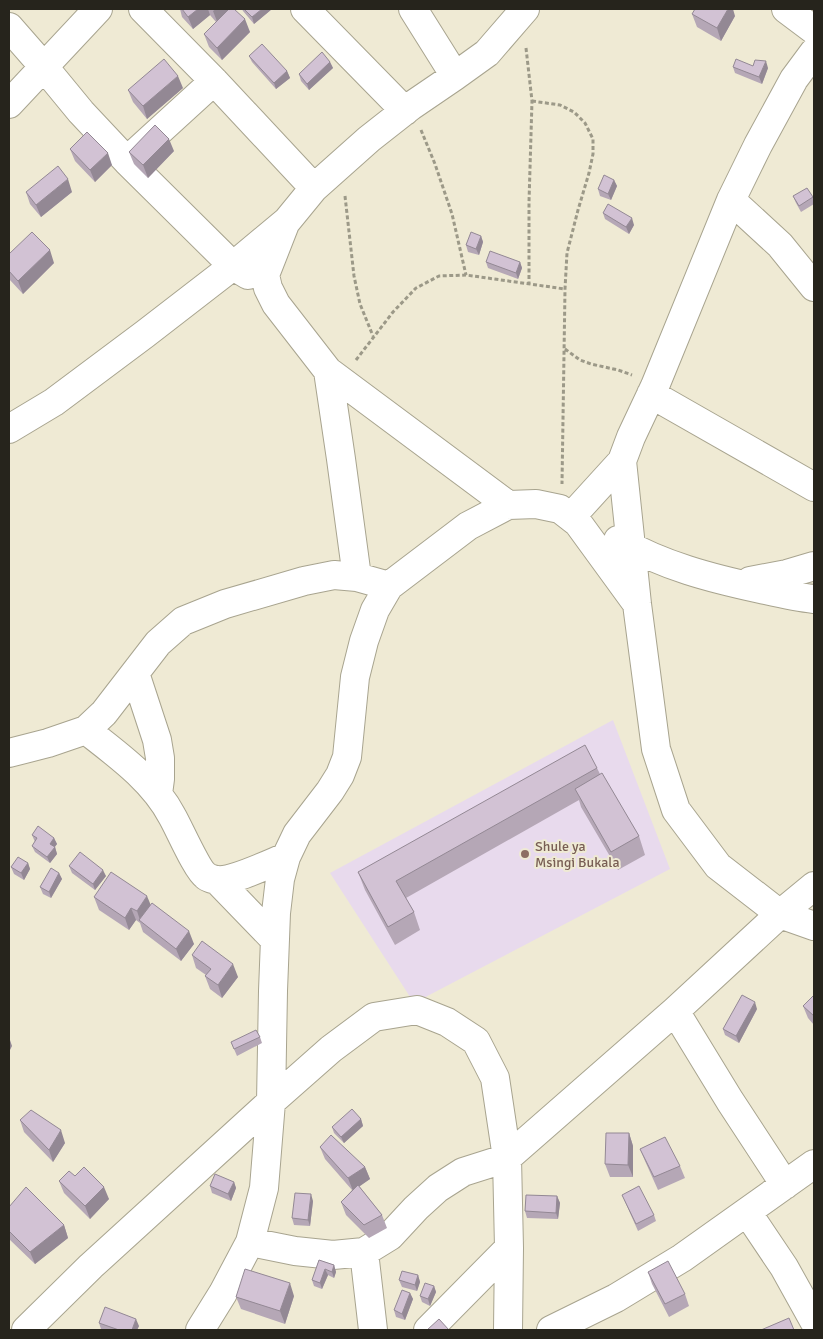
<svg xmlns="http://www.w3.org/2000/svg" width="823" height="1339" viewBox="0 0 823 1339" font-family="Signika,sans-serif">
  <style>
    .education { fill: #e8daed }
    .lines { fill: none; stroke-linecap: round; stroke-linejoin: round }
    .minor-casing { stroke: #a8a48f; stroke-width: 30 }
    .path { stroke: #9c9988; stroke-width: 3; stroke-dasharray: 4 2.5; stroke-linecap: butt }
    .minor { stroke: #fff; stroke-width: 28 }
    .wall { fill: #b5a7b6 }
    .shaded-wall { fill: #938894 }
    .building { fill: #d2c2d4; stroke: #938894 }
    .education-dot { fill: #8d6e63; stroke: #efead4; stroke-width: 2 }
    .labels { text-anchor: middle; stroke-width: 4; stroke-linejoin: round; paint-order: stroke }
    .education-label { font-size: 14px; fill: #785e54; stroke: #efead4; text-anchor: start }
  </style>
  <rect width="100%" height="100%" fill="#efead4"/>
  <!-- education -->
  <path class="education" d="M613,720L670,869L414,1003L330,873Z"/>
  <g class="lines">
    <defs>
      <path id="minor" d="M143,9L214,81L314,188
        M305,9L405,111
        M413,9L455,76
        M786,9L814,30
        M9,27L44,67L81,112L127,161L233,266L248,275
        M814,52L794,79L758,145L731,200L655,386L631,437L622,461L637,604L656,749L676,810L718,866L780,914L814,926
        M9,104L98,9
        M133,155L214,81
        M731,200L780,245L814,287
        M285,224L265,275L268,288L276,304L328,371L508,505
        M328,371L341,459L357,577
        M651,394L814,487
        M9,429L54,402L145,334L233,266L287,221L314,188L369,139L411,106L455,76L487,53L525,9
        M571,517L622,461
        M618,540C664,566 710,578 761,589C779,593 796,597 814,599
        M750,581L787,574L814,566
        M135,673L157,740L160,758V779L158,794
        M86,730C118,755 153,780 172,816C179,828 197,870 206,876C208,878 215,880 217,880C232,882 271,863 286,857
        M9,753L48,743L86,730L104,713L158,643L183,621L225,604L304,581L334,575L357,577L389,586
        M217,880L275,940
        M675,1011L730,1101L785,1185
        M747,1212L784,1267L814,1321
        M250,1242L295,1251L333,1255L364,1252L390,1236L416,1208L438,1188L463,1172L507,1158L675,1011L780,914L814,886
        M364,1252L373,1330
        M26,1330L91,1266L271,1102L331,1049L374,1017L417,1010L447,1022L476,1041L495,1078L507,1158L509,1248L508,1330
        M200,1330L223,1293L250,1242L264,1188L271,1102L273,991L276,913L280,879L286,857L297,834L330,791L340,775L347,757L355,677L364,641L375,610L389,586L468,526L508,505L536,504L560,509L578,523L637,604
        M428,1330L509,1248
        M551,1330L616,1298L682,1258L814,1164"/>
    </defs>
    <!-- minor casing -->
    <use href="#minor" class="minor-casing"/>
    <!-- path -->
    <path class="path" d="M526,48L532,101L529,202V284
      M532,101L560,105L574,112L585,123L593,139V154L589,173L578,210L567,253L565,289L562,484
      M421,130L435,164L452,214L466,275
      M345,196L354,276L360,304L373,336
      M565,349L580,360L591,364L618,370L632,375
      M356,360L393,312L416,288L439,276L466,275L565,289"/>
    <!-- minor -->
    <use href="#minor" class="minor"/>
  </g>
  <!-- wall -->
  <path class="wall" d="M180,9H234L250,32L222,60L209,47L204,34L216,22L210,15L193,29L182,17Z
    M242,9H272L254,24L243,11Z
    M692,14L735,16L721,41L697,27Z
    M249,56L287,71L290,78L276,89L252,62Z
    M330,62L333,68L309,90L301,81L299,74Z
    M733,67L768,68L762,84L735,73Z
    M183,88L147,119L133,102L128,90Z
    M70,149L112,165L95,182L75,161Z
    M174,151L148,178L134,164L129,152Z
    M614,180L617,186L611,200L600,196L598,189Z
    M26,192H72L41,217L30,204Z
    M793,196L813,197L814,201V204L801,212L796,203Z
    M603,213L634,225L629,234L605,219Z
    M481,236L483,242L479,255L468,252L466,245Z
    M9,254L54,263L23,294L9,279Z
    M486,262H520L522,268L518,279L488,268Z
    M597,768L600,774L639,836L645,855L618,870L581,807L579,800L406,898L414,912L420,930L395,945L365,890L358,872Z
    M32,835L54,838L57,844L55,847L57,854L50,863L35,852L32,846L35,842Z
    M28,863L30,869L24,880L14,874L11,867Z
    M69,866L106,876L95,890L72,873Z
    M59,873L62,879L51,898L43,894L40,887Z
    M94,897L150,905L194,944L181,961L143,932L140,923L136,920L129,930L99,910Z
    M192,955L238,977L222,998L210,989L205,976L206,975L196,968Z
    M814,995V1025L808,1018L803,1006Z
    M757,1009L739,1043L725,1035L723,1029Z
    M260,1037L262,1043L237,1056L231,1042Z
    M361,1119L363,1126L344,1143L334,1133L332,1127Z
    M20,1120L65,1143L53,1162L24,1132Z
    M629,1133L633,1146V1177H610L605,1164Z
    M320,1147L365,1167L370,1179L359,1186L382,1215L387,1228L369,1238L346,1215L341,1202L352,1190L325,1159Z
    M640,1149L680,1166L685,1178L658,1190L645,1161Z
    M75,1176L109,1199L90,1219L64,1193L59,1181Z
    M234,1182L236,1188L231,1201L212,1193L210,1186Z
    M622,1195L654,1215L656,1221L638,1231Z
    M557,1196L560,1203L558,1219L527,1218L525,1211Z
    M313,1201L310,1226L294,1225L292,1218Z
    M9,1207L64,1225L68,1238L35,1264L9,1239Z
    M319,1260L334,1265L336,1272L334,1278L328,1275L322,1289L314,1286L312,1280Z
    M648,1272L685,1294L689,1306L669,1317L652,1284Z
    M418,1275L420,1282L417,1291L402,1287L399,1280Z
    M434,1286L436,1292L430,1306L422,1302L420,1296Z
    M410,1293L413,1299L405,1320L396,1317L394,1310Z
    M294,1296L285,1324L241,1309L236,1297Z
    M99,1323L139,1326L137,1330H104L101,1329Z"/>
  <!-- shaded-wall -->
  <path class="shaded-wall" d="M198,9H208L210,15L193,29L188,17Z
    M216,9H229L218,24L213,11Z
    M262,9H272L254,24L252,17Z
    M728,9H733L735,16L721,41L717,28Z
    M245,19L250,32L222,60L217,48Z
    M766,61L768,68L762,84L759,77Z
    M330,62L333,68L309,90L307,84Z
    M287,71L290,78L276,89L274,83Z
    M178,76L183,88L147,119L143,106Z
    M169,139L174,151L148,178L143,165Z
    M108,153L112,165L95,182L90,170Z
    M68,179L72,192L41,217L36,205Z
    M614,180L617,186L611,200L608,194Z
    M632,218L634,225L629,234L626,227Z
    M481,236L483,242L479,255L476,249Z
    M50,250L54,263L23,294L18,281Z
    M520,262L522,268L518,279L516,273Z
    M54,838L57,844L52,850L50,844Z
    M55,847L57,854L50,863L47,857Z
    M28,863L30,869L24,880L21,873Z
    M103,870L106,876L95,890L93,884Z
    M59,873L62,879L51,898L49,892Z
    M147,896L152,908L140,920L137,911Z
    M131,908L136,920L129,930L125,918Z
    M189,931L194,944L181,961L176,949Z
    M233,964L238,977L222,998L218,985Z
    M755,1002L757,1009L739,1043L736,1036Z
    M9,1037L12,1046L9,1052Z
    M361,1119L363,1126L344,1143L341,1137Z
    M61,1130L65,1143L53,1162L49,1150Z
    M629,1133L633,1146V1177L628,1165Z
    M365,1167L370,1179L353,1191L348,1178Z
    M234,1182L236,1188L231,1201L228,1194Z
    M104,1187L109,1199L90,1219L85,1206Z
    M311,1194L313,1201L310,1226L308,1220Z
    M557,1196L560,1203L558,1219L556,1213Z
    M64,1225L68,1238L35,1264L30,1252Z
    M334,1265L336,1272L334,1278L332,1272Z
    M325,1269L328,1275L322,1289L320,1283Z
    M418,1275L420,1282L417,1291L415,1285Z
    M290,1283L294,1296L285,1324L280,1311Z
    M434,1286L436,1292L430,1306L428,1299Z
    M410,1293L413,1299L405,1320L402,1314Z
    M136,1319L139,1326L137,1330H132Z"/>
  <!-- building -->
  <path class="building" d="M182,9H198L188,17Z
    M229,9H234L245,19L217,48L204,34Z
    M244,9H262L252,17Z
    M695,9H728L717,28L692,14Z
    M262,44L287,71L274,83L249,56Z
    M322,52L330,62L307,84L299,74Z
    M164,59L178,76L143,106L128,90Z
    M736,59L753,66L755,60L766,61L759,77L733,67Z
    M155,125L169,139L143,165L129,152Z
    M87,132L108,153L90,170L70,149Z
    M58,166L68,179L36,205L26,192Z
    M604,175L614,180L608,194L598,189Z
    M807,188L813,197L799,206L793,196Z
    M608,204L632,218L626,227L603,213Z
    M32,232L50,250L18,281L9,271V254Z
    M471,232L481,236L476,249L466,245Z
    M490,251L520,262L516,273L486,262Z
    M585,745L597,768L396,881L414,912L388,927L358,872Z
    M602,773L639,836L611,852L575,789Z
    M38,826L54,838L50,844L55,847L47,857L32,846L37,838L32,835Z
    M80,852L103,870L93,884L69,866Z
    M18,857L28,863L21,873L11,867Z
    M51,868L59,873L49,892L40,887Z
    M111,872L147,896L137,911L131,908L125,918L94,897Z
    M152,903L189,931L176,949L139,920Z
    M202,941L233,964L218,985L205,976L211,969L192,955Z
    M742,995L755,1002L736,1036L723,1029Z
    M814,995V1016L803,1006Z
    M256,1030L260,1037L234,1049L231,1042Z
    M352,1109L361,1119L341,1137L332,1127Z
    M31,1110L61,1130L49,1150L20,1120Z
    M606,1133H629L628,1165L605,1164Z
    M331,1135L365,1167L348,1178L320,1147Z
    M665,1137L680,1166L654,1177L640,1149Z
    M84,1167L104,1187L85,1206L59,1181L69,1171L75,1176Z
    M215,1174L234,1182L228,1194L210,1186Z
    M358,1185L382,1215L364,1225L341,1202Z
    M639,1186L654,1215L636,1224L622,1195Z
    M26,1187L64,1225L30,1252L9,1231V1207Z
    M295,1193L311,1194L308,1220L292,1218Z
    M526,1195L557,1196L556,1213L525,1211Z
    M319,1260L334,1265L332,1272L325,1269L320,1283L312,1280Z
    M668,1261L685,1294L665,1304L648,1272Z
    M245,1269L290,1283L280,1311L236,1297Z
    M402,1271L418,1275L415,1285L399,1280Z
    M425,1283L434,1286L428,1299L420,1296Z
    M402,1290L410,1293L402,1314L394,1310Z
    M105,1307L136,1319L132,1330H119L99,1323Z
    M789,1318L794,1330H761Z
    M439,1319L449,1330H427Z"/>
  <!-- markers -->
  <circle class="education-dot" cx="525" cy="854" r="5"/>
  <g class="labels">
    <!-- education labels -->
    <g class="education-label">
      <text x="535" y="851">Shule ya<tspan x="535" dy="16">Msingi Bukala</tspan></text>
    </g>
  </g>
  <!-- border -->
  <rect width="823" height="1339" fill="none" stroke="#26241c" stroke-width="20"/>
</svg>
